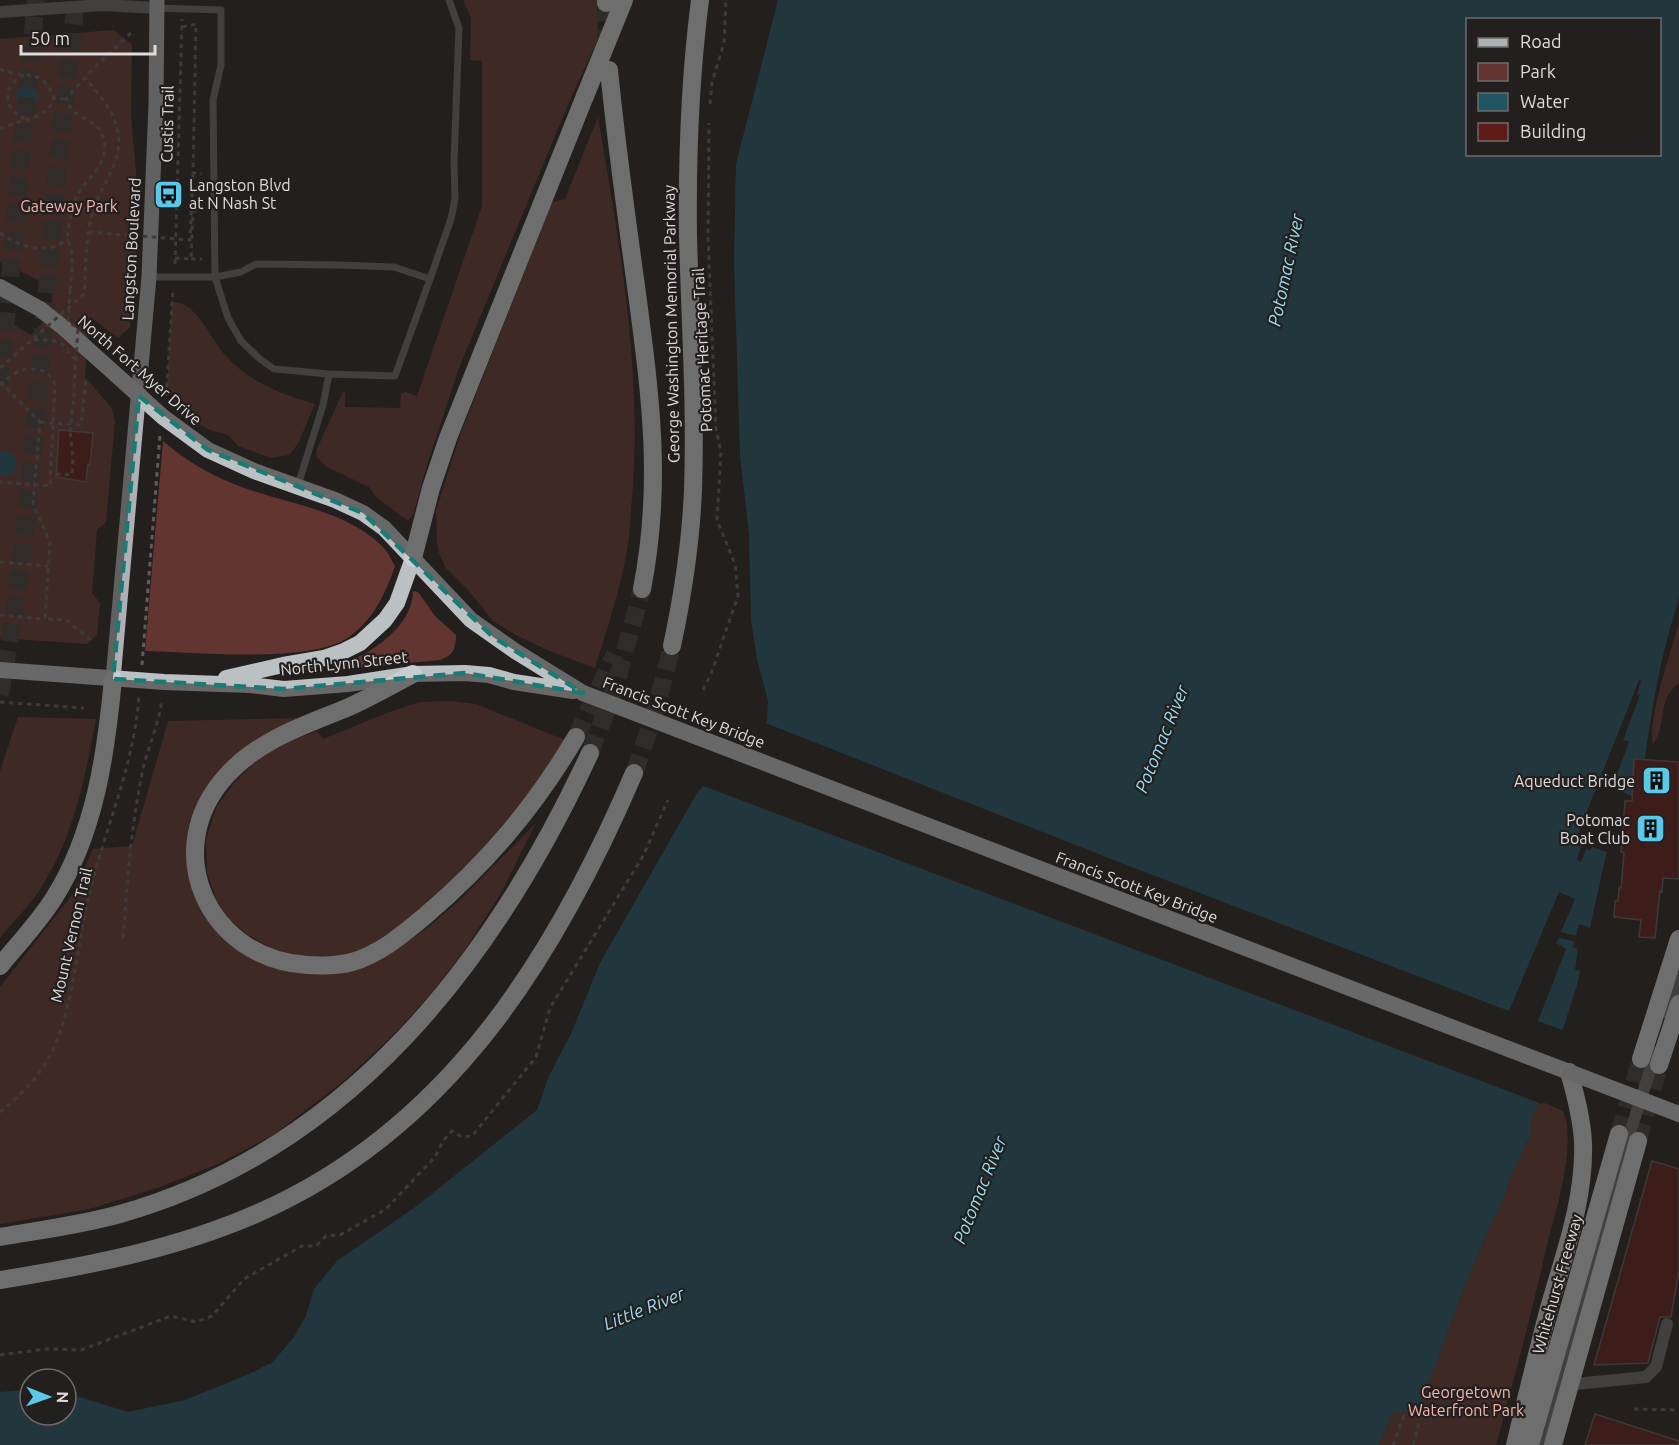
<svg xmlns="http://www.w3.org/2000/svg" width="1679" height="1445" viewBox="0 0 1679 1445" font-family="Ubuntu,sans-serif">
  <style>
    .green { fill: #633530 }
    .water { fill: #225564; fill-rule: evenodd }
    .pier { fill: #231f1e }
    .building { fill: #5e1b17; stroke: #5d5958; stroke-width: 1.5 }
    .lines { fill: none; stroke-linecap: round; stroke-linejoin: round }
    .motorway-tunnel { stroke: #3f3c3a; stroke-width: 18; stroke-dasharray: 18 9; stroke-linecap: butt }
    .path { stroke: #5f5c5b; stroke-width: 3; stroke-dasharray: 4.5 4.5; stroke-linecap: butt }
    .service { stroke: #666869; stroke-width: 7 }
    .minor { stroke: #666869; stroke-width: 12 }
    .primary { stroke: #adb1b3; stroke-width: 15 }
    .trunk { stroke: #bbc0c2; stroke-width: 16 }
    .motorway { stroke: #c9cfd0; stroke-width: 18 }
    .path-bridge { stroke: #5f5c5b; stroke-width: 3; stroke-dasharray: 4.5 4.5; stroke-linecap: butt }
    .trunk-bridge { stroke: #bbc0c2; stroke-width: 16 }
    .motorway-bridge { stroke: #c9cfd0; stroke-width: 18 }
    .marked { fill: none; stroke: #197b74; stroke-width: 4.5; stroke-dasharray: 12 8; stroke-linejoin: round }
    .labels { text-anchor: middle; stroke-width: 4.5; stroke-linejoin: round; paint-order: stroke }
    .street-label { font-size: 16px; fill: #dfdddc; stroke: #231f1e }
    .poi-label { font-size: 16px; fill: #dfdddc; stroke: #231f1e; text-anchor: end }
    .park-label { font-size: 16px; fill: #f6b5ad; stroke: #231f1e }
    .water-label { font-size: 18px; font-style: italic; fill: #97def4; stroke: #231f1e }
  </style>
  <rect width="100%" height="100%" fill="#231f1e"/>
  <!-- green -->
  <path class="green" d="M463,0H597L598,39L569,102L459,368L427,465L413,515L408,521L376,497L369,487L327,467L316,457L317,449L343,392L345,391V407L400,408L401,394L405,392L417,396L482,206V61L470,60L471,18Z
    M114,30L132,45L131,116L139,206L130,327L118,338L89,316L85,377L111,407L115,421L106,522L97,530L92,593L100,603L97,635L87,644L0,638V317L31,335L50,315L53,291L38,280L0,261V39Z
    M598,117C620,247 644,378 631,509C630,523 630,537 627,550C620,590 607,629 595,668L552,652L516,635L493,621L469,591L446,568L439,553L437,541L436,511L459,438L552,202L565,199Z
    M172,302C196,300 211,340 226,356C250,383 282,394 315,404L298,444L289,455L271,458L238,446L228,435L210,430L192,421L177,407L167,388Z
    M163,441C184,459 208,474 234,484C282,504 344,508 382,546C388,552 391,559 395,566C386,593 373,620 349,637C311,664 193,652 145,651Z
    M413,591L418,592L435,616L456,635C456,648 453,656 440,660L325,671C359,660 412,633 413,591Z
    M1679,622V683C1656,700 1668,724 1653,744C1647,720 1672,649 1679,622Z
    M450,701L476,704L565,740L532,796L450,887L388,934L365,949L345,956H293L271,948L248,935L228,919L217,901L207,873L206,839L217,806L234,783L253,764L276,746L317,731L323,739L387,713L420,702Z
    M18,717L96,719C85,778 74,836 41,888C30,906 13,921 0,938V771Z
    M299,718L241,753L190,852L235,946L261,963L298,972L362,967L399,948L431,925L462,898L536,823L501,893L464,951L429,996L397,1031L345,1080L273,1135L218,1164L160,1187L90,1209L0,1224V987L72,895L93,849L132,846L168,721Z
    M1540,1101L1563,1111C1577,1143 1556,1211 1547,1245C1532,1312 1514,1379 1496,1445H1379L1393,1412L1418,1411L1460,1298L1492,1221L1502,1202L1511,1176L1529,1138L1530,1122Z"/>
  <!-- water -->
  <path class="water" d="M778,0H1679V598C1662,651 1652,704 1645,759H1637L1634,761L1632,796L1629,804L1621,806L1611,833L1577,985L1540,1101L1530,1122L1531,1130L1529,1138L1511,1176L1502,1202L1492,1221L1460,1298L1418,1412H1393L1379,1445H0V1392L30,1390V1415H66V1393L128,1412L185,1400L247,1375L273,1362L294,1337L306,1316L314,1289L337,1261L414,1208L537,1110L549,1076L571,1034L600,963L697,793L715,774L739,760L759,738L767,720L768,701L757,659L751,620L749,534L740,455L734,262L736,164ZM1468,20H1660V154H1468Z
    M16 96a11 11 0 1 1 22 0a11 11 0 1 1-22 0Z
    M6,451L14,455L17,465L13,473L9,476H0V452Z"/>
  <!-- pier -->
  <path class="pier" d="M1639,680L1641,681L1637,694L1640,695L1623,740L1629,742L1612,788L1632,796L1628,807L1624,809L1609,853L1592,847L1590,851L1586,849L1581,862L1577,860L1581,847L1574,844Z
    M763,722L1129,866L1509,1011L1559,892L1575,899L1561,932L1576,936L1579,924L1591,928L1581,971L1575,970L1578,949L1573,947L1574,941L1559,938L1556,943L1566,949L1538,1021L1565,1031L1542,1104L701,785L714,772L737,758L757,736Z"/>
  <!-- building -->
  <path class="building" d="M59,430L93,433L90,465L88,464L86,482L56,477Z
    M1634,759L1679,762V879L1663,878L1662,892L1660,891L1655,938L1639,937L1641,920L1614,917L1615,901H1618L1619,888H1621L1624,853L1621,852L1625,801H1632Z
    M1652,1161L1679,1169V1271L1671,1317H1660L1648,1363L1594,1365Z
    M1595,1414L1679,1441V1445H1585Z"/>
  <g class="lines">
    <!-- motorway-tunnel -->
    <path class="motorway-tunnel" d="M606,3L608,43
      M0,384L36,0
      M0,695L14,614L28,507L58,160L76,0
      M576,737L615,654
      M590,753L614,691L642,589
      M634,773L656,709L672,646
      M1619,1134L1641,1059
      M1638,1141L1659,1065"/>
    <!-- path -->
    <path class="path" d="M182,27L196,24L193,173L202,174
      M0,69C25,81 41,65 54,98L66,99
      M24,75C2,86 2,108 25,119
      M710,104L712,82L724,43L726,0
      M0,129C20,118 46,122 54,98
      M0,233C20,247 48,256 68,239
      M175,258L191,259L193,211H200V202
      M191,259H202
      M175,264L182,19
      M70,290C71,279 73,268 72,257C72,251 69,245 68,239C67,228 72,209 76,198C86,177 112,163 103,137C96,115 76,124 66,99L92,70L131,33
      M0,382L40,422L33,504L50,542L45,619L66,620L91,640
      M0,385C18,370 24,365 47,372L55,384L50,486L0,482
      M166,396L173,289
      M74,397V388
      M40,422L81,425L86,379
      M56,474L72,475L73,459L70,432
      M0,562L48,566
      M0,615L45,619
      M142,665L160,435
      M703,690L711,674L738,596L735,564L717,520L721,452L716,429L708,237L709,123
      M0,702L84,708
      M123,938C127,883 131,828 142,774C147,748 159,725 162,699
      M0,1112C19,1097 40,1076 51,1054C74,1005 76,951 88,899C104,830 134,768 139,695
      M0,1355L46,1349L81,1350L171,1316L196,1322L212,1316L244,1279L302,1246H316L326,1236L340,1235L386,1209L435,1157L443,1141L452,1131L462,1137L472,1136L536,1057L550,1008L643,856L668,800
      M1634,1409L1679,1410
      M1393,1445L1404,1416L1420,1417
      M1413,1445L1420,1417L1506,1413"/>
    <!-- service -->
    <path class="service" d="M157,8L221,10V65L213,100L215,277L241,272L256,264L339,265L394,267L430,279L395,376L329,374
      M149,277H215L228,318L241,341L260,359L274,369L329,374L323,405L298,485
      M430,279L451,219L455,199L454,162L459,28L449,0"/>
    <!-- minor -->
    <path class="minor" d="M0,12L103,5L157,8
      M1668,1013L1679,979
      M1565,1385L1646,1377L1656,1367L1667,1324
      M1539,1445L1625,1148L1656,1052"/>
    <!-- primary -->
    <path class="primary" d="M113,679L149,277L156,104L157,0"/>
    <!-- trunk -->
    <path class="trunk" d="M0,287L40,309L64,328L163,417L208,450L254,471L335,500L363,513L384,528L471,620L515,651L583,693
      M0,670L164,682L250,685L284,689L348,684L413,674L465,673L489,675L514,682L573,691
      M226,678L283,665L324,658L344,651L360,643L385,620L397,603L413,558
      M1438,1022L1569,1072"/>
    <!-- motorway -->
    <path class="motorway" d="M606,3V0
      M609,70C616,142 626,214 636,286C650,392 663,482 642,589
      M413,558L431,488L448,438L585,96
      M672,646C683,594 691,542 693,489C696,404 690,320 688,235C687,156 690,78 700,0
      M413,674C392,685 371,697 349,707C306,725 260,739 227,775C158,850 208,959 307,965C323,966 338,966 352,962C380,954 403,934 425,916C487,863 534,808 576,737
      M0,966C18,944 39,922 54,898C95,833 106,754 113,679
      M1641,1059L1679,939
      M1659,1065L1679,1004
      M0,1237C40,1230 81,1225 120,1214C350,1149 494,960 590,753
      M0,1280C88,1266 176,1249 258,1213C449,1129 555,957 634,773
      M1515,1445C1526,1399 1537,1353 1549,1308C1564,1255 1585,1199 1583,1143C1582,1119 1576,1096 1569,1072
      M1530,1445L1619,1134"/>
    <!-- path-bridge -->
    <path class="path-bridge" d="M89,232L190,240L193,173
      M70,290L68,322L78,328L74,388
      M34,340C58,340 61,339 75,360
      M0,368L84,294C86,267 85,238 93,211C98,195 108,181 114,165C128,127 108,104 85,78
      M70,432L74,397"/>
    <!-- trunk-bridge -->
    <path class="trunk-bridge" d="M583,693L1438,1022
      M1569,1072L1679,1114"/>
    <!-- motorway-bridge -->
    <path class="motorway-bridge" d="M585,96L624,0
      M1553,1445L1638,1141"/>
  </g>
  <!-- marked area -->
  <path d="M0 0H1679V1445H0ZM139,396L208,450L363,513L493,637L583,693L465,673L284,689L113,679Z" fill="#231f1e" fill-opacity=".55" fill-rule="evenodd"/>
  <path class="marked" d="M139,396L208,450L363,513L493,637L583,693L465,673L284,689L113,679Z"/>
  <!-- icons -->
  <defs>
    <symbol id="bus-square" viewBox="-11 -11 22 22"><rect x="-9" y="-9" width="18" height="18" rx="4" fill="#5bc8e7" stroke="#231f1e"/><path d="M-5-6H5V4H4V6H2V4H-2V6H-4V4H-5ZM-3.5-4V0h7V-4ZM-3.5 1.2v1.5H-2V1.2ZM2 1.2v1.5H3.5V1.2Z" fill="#111"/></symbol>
    <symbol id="building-square" viewBox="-11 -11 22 22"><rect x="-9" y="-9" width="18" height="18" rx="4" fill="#5bc8e7" stroke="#231f1e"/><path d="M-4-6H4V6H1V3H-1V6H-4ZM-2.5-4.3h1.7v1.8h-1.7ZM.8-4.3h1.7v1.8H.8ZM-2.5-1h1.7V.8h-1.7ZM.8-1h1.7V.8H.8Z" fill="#111"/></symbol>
  </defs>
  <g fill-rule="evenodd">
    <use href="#bus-square" x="152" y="178" width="33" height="33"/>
    <use href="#building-square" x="1640" y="764" width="33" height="33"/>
    <use href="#building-square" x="1634" y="812" width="33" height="33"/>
  </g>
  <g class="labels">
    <!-- street labels -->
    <g class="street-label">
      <text transform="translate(167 124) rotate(-89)" y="6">Custis Trail</text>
      <text transform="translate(131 249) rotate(-87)" y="6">Langston Boulevard</text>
      <text transform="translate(671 324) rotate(-91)" y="6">George Washington Memorial Parkway</text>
      <text transform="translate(702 350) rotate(-93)" y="6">Potomac Heritage Trail</text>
      <text transform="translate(140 370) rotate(41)" y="6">North Fort Myer Drive</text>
      <text transform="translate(344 663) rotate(-6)" y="6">North Lynn Street</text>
      <text transform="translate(684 712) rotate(21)" y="6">Francis Scott Key Bridge</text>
      <text transform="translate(1137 887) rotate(21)" y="6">Francis Scott Key Bridge</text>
      <text transform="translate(71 935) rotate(-77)" y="6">Mount Vernon Trail</text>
      <text transform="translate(1557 1284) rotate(-74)" y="6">Whitehurst Freeway</text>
    </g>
    <!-- poi labels -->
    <g class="poi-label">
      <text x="189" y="191" text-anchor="start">Langston Blvd<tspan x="189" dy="18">at N Nash St</tspan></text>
      <text x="1635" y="787">Aqueduct Bridge</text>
      <text x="1630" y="826">Potomac<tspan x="1630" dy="18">Boat Club</tspan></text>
    </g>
    <!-- park labels -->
    <g class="park-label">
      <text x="69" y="212">Gateway Park</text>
      <text x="1466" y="1398">Georgetown<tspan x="1466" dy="18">Waterfront Park</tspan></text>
    </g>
    <!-- water labels -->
    <g class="water-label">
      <text transform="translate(1286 270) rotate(-78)" y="6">Potomac River</text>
      <text transform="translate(1162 739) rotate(-68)" y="6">Potomac River</text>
      <text transform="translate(980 1190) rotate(-68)" y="6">Potomac River</text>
      <text transform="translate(644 1309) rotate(-22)" y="6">Little River</text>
    </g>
  </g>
  <!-- legend -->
  <rect x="1466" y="18" width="195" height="138" fill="#231f1e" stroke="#6e6b6a" stroke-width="1.5"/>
  <rect x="1478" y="38" width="30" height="9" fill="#adb1b3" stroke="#6e6b6a" stroke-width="1.5"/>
  <text x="1520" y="48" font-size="18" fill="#dfdddc">Road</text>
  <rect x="1478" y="63" width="30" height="18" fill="#633530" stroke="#6e6b6a" stroke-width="1.5"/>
  <text x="1520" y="78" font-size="18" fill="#dfdddc">Park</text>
  <rect x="1478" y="93" width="30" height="18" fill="#225564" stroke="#6e6b6a" stroke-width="1.5"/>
  <text x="1520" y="108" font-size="18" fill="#dfdddc">Water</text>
  <rect x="1478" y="123" width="30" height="18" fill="#5e1b17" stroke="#6e6b6a" stroke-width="1.5"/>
  <text x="1520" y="138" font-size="18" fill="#dfdddc">Building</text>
  <!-- north arrow -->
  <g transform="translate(48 1397) rotate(91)"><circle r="28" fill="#231f1e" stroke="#6e6b6a" stroke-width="1.5"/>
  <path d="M0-4.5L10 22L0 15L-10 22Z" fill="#5bc8e7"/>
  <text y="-9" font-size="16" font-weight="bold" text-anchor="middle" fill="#dfdddc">N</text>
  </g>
  <!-- scale -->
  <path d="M21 45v9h134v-9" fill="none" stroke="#dfdddc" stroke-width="3"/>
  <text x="30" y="45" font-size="18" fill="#dfdddc" stroke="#231f1e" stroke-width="4.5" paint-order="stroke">50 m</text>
</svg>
